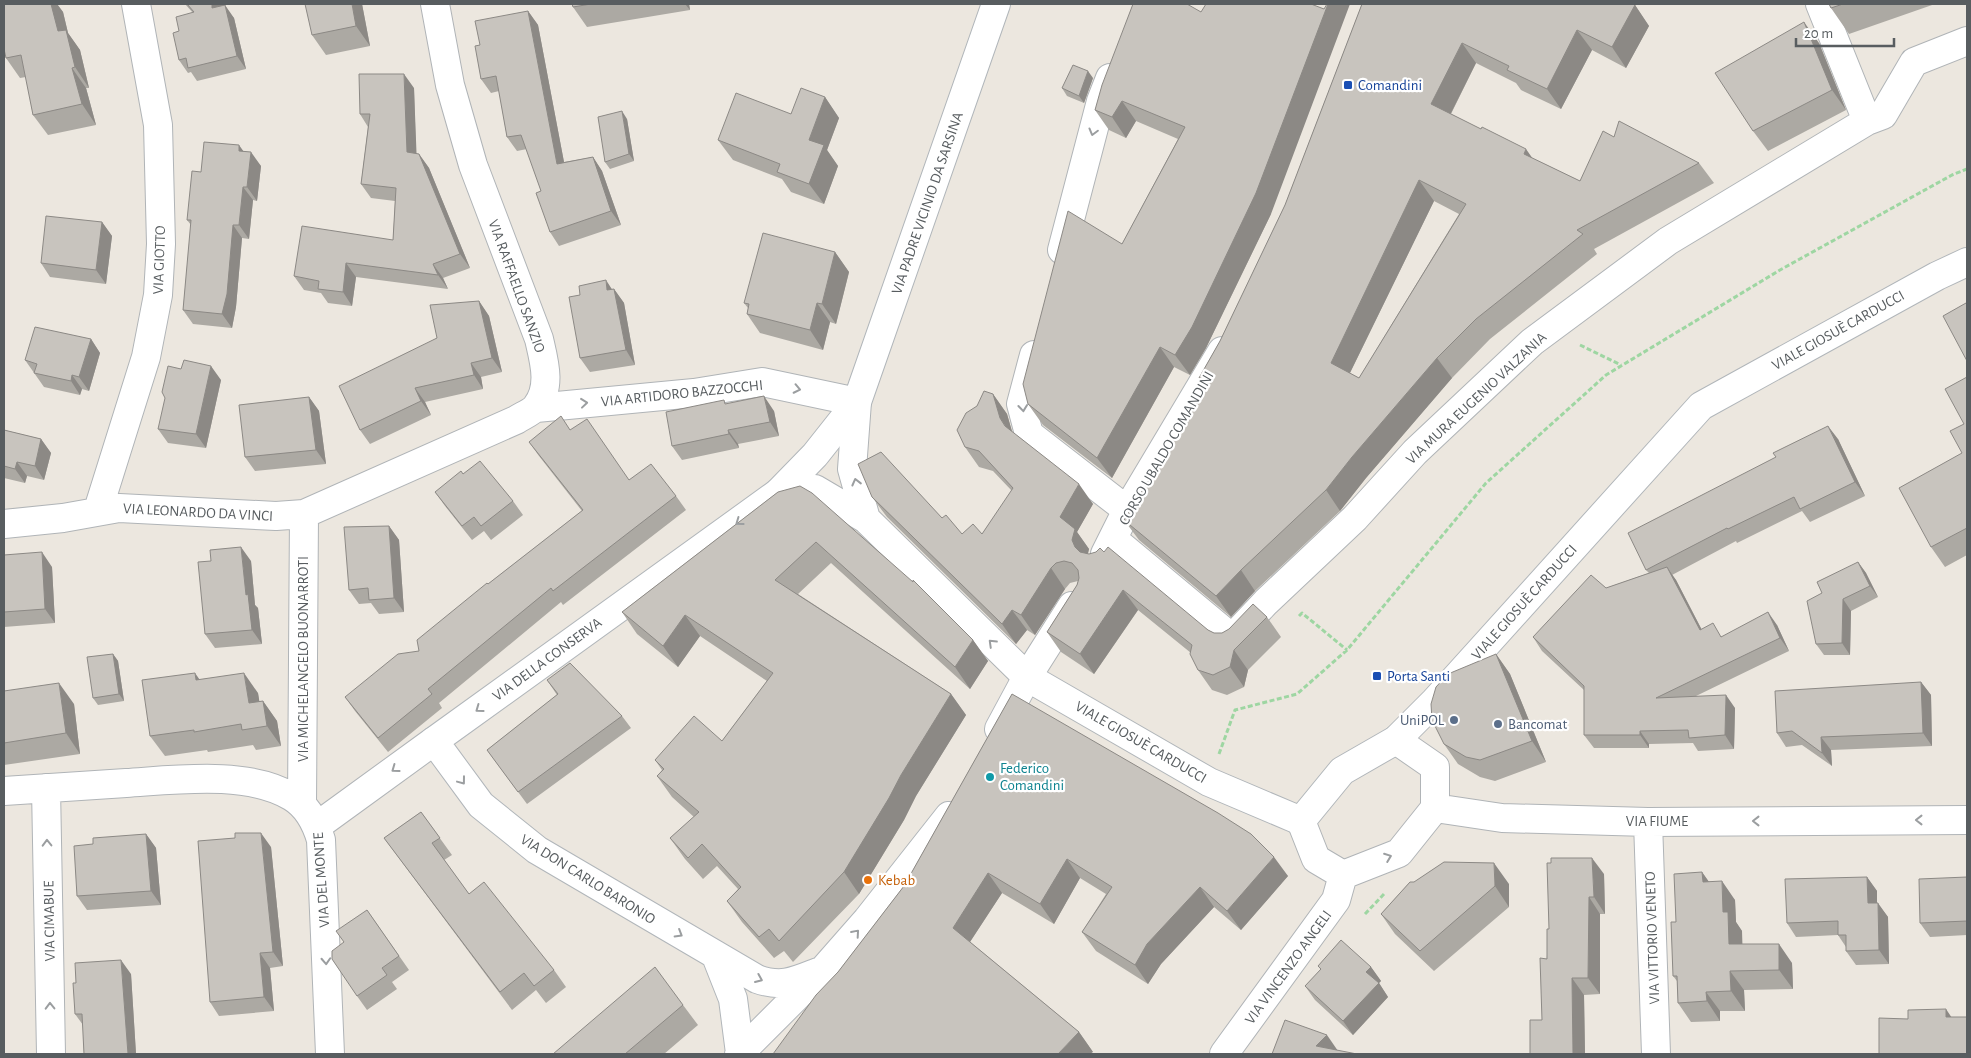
<svg xmlns="http://www.w3.org/2000/svg" width="1971" height="1058" viewBox="0 0 1971 1058" font-family="'Alegreya Sans',sans-serif">
  <style>
    .lines { fill: none; stroke-linecap: round; stroke-linejoin: round }
    .street-casing { stroke: #b0b4b7; stroke-width: 30 }
    .secondary-casing { stroke: #b1b6ba; stroke-width: 30 }
    .path { stroke: #9ed6a2; stroke-width: 3; stroke-dasharray: 5 2.5; stroke-linecap: butt }
    .street { stroke: #fff; stroke-width: 28 }
    .secondary { stroke: #fff; stroke-width: 28 }
    .wall { fill: #aca9a3; fill-rule: evenodd }
    .shaded-wall { fill: #8c8985 }
    .building { fill: #c8c4be; stroke: #8c8985; fill-rule: evenodd }
    .oneway { stroke: #9b9ea0 }
    .transit-dot { fill: #1a4fb4; stroke: #fff; stroke-width: 2 }
    .service-dot { fill: #5c6f8a; stroke: #fff; stroke-width: 2 }
    .culture-dot { fill: #0f9aa8; stroke: #fff; stroke-width: 2 }
    .food-dot { fill: #e8710a; stroke: #fff; stroke-width: 2 }
    .labels { text-anchor: middle; stroke-width: 4.5; stroke-linejoin: round; paint-order: stroke }
    .transit-label { font-size: 15px; fill: #164399; stroke: #fff; text-anchor: start }
    .street-label { font-size: 15px; fill: #585d60; stroke: #fff }
    .service-label { font-size: 15px; fill: #4e5e75; stroke: #fff; text-anchor: end }
    .culture-label { font-size: 15px; fill: #0d838f; stroke: #fff; text-anchor: start }
    .food-label { font-size: 15px; fill: #c56008; stroke: #fff; text-anchor: start }
  </style>
  <rect width="100%" height="100%" fill="#ece7df"/>
  <g class="lines">
    <defs>
      <path id="street" d="M1820,4L1867,121
        M1062,250L1101,101L1110,78
        M1034,355L1021,404L1029,434L1127,510
        M536,408L694,393L762,382L857,402L852,469L866,519L1027,677L1072,606
        M778,493L815,489L866,519
        M98,510L146,357L158,295L161,244L158,125L136,4
        M4,524L63,518L119,508L276,516L304,514L516,420C522,416 532,412 536,407C552,387 544,361 539,339L473,165L450,85L435,4
        M1113,539L1232,638L1266,602L1355,518L1415,452L1532,342L1668,241L1867,121L1883,115L1914,62L1967,41
        M1105,554L1127,510L1222,351
        M1396,740L1435,767V808
        M46,788L51,1054
        M4,791C45,788 85,786 126,783C174,780 249,770 292,797C307,806 316,823 321,840L330,1054
        M302,804L304,514
        M1435,808L1502,818L1648,822L1967,820
        M1301,821L1316,859L1343,875
        M1648,822L1656,1054
        M317,826L434,741
        M1343,875L1399,853L1435,808
        M1224,1054L1336,900L1343,875"/>
      <path id="secondary" d="M999,729L1027,677L1209,782L1301,821L1342,771L1396,740L1435,701L1701,406L1937,276L1967,262
        M716,956L733,999L740,1053
        M818,972C795,981 782,988 757,979L537,850L481,805L434,741L778,493L815,455L857,402L996,4
        M739,1054L824,969L867,920L949,816"/>
    </defs>
    <!-- street casing -->
    <use href="#street" class="street-casing"/>
    <!-- secondary casing -->
    <use href="#secondary" class="secondary-casing"/>
    <!-- path -->
    <path class="path" d="M1580,345L1621,365
      M1299,616L1302,613L1347,650
      M1219,754L1235,710L1297,694L1347,650L1486,483L1606,375L1780,270L1952,175L1967,169
      M1365,914L1385,893"/>
    <!-- street -->
    <use href="#street" class="street"/>
    <!-- secondary -->
    <use href="#secondary" class="secondary"/>
  </g>
  <!-- wall -->
  <path class="wall" d="M4,4H57L63,12L68,33L80,50L89,88H86L96,125L48,135L33,115L26,77L20,78L6,58Z
    M185,4H222V6L234,18L246,69L197,81L191,72L188,73L179,60V31L193,13Z
    M362,4L370,46L326,55L312,35Z
    M572,4H689L690,10L587,27L573,7Z
    M1133,4L1271,214L1206,348L1190,375L1174,367L1112,478L1043,425L1028,404L1122,244L1178,139L1136,121L1126,138L1109,130L1095,110Z
    M1362,4L1635,5L1649,26L1626,68L1592,50L1561,109L1521,90L1516,83L1476,63L1451,114L1532,158L1580,181L1614,137L1699,163L1714,183L1594,249L1597,254L1490,339L1452,378L1366,478L1340,511L1255,591L1231,617L1139,540L1124,520L1206,388L1199,378L1220,341L1285,205ZM1434,201L1459,214L1359,378L1350,373Z
    M1829,4H1935L1849,34L1831,8Z
    M528,11L538,25L564,162L593,157L602,171L621,225L559,246L550,232L541,191L527,149L517,151L507,137L499,91L491,93L481,79L480,45Z
    M1819,43L1846,110L1768,151L1753,131Z
    M1093,78L1084,103L1067,96L1062,88Z
    M414,88L416,154H419L429,168L470,268L443,278L448,289L356,277L352,306L328,303L321,293L304,290L294,276L393,240L395,201L371,198L361,184L368,127L360,114Z
    M825,97L839,118L827,150L838,166L824,204L791,192L782,179L733,160L718,140L791,114Z
    M627,119L634,161L610,169L605,162Z
    M244,151L261,166L257,201L253,200L249,239L242,238L236,307L232,328L193,324L183,310L191,225L187,220L201,172Z
    M102,222L112,236L106,284L50,277L41,263Z
    M835,252L849,272L836,324L830,322L823,350L760,333L747,314L748,308L744,303Z
    M612,289H614L624,303L635,365L590,372L580,358Z
    M479,301L489,316L502,372L481,377L483,389L425,402L431,415L370,444L360,430L437,338Z
    M91,339L100,353L89,391L82,389L80,395L44,387L25,360Z
    M181,369L221,380L206,448L168,443L158,429Z
    M1967,377V555L1945,567L1931,547L1962,453Z
    M993,394L1007,414L1012,432L1093,504L1077,532L1089,549L1088,554L1208,630L1214,633H1222L1267,617L1281,637L1248,670L1244,687L1227,695L1212,690L1198,670L1191,653L1138,610L1094,674L1061,652L1047,632L1077,585L1078,581L1070,583L1065,589L1035,635L1027,630L1016,644L887,517L872,497L942,518L962,534H982L1012,491L993,471L979,467L965,447L977,406Z
    M309,397L319,411L326,464L255,471L245,457Z
    M727,404L774,411L779,436L738,444L739,448L682,460L672,446Z
    M4,430L41,439L51,453L44,480L27,476L25,483L4,478Z
    M571,430L629,480L676,496L686,510L563,605L561,602L439,703L442,708L388,752L355,711L345,697L419,651L488,584L582,511L539,456L529,442Z
    M1838,439L1865,496L1810,522L1802,511L1737,543L1736,541L1672,575L1676,580L1702,630L1723,637L1777,625L1789,651L1696,696L1735,708L1734,749L1698,751L1693,743L1649,744V748H1594L1584,735V690L1542,651L1533,637L1606,588L1649,573L1646,570Z
    M463,474L513,501L523,515L491,540L484,531L472,540L445,506L435,492Z
    M778,492L973,640L988,661L970,689L831,563L798,594L951,694L966,715L916,796L904,820L859,894L793,962L784,951L774,958L742,922L727,901L738,889L717,866L703,879L685,859L670,838L694,817L672,797L657,776L662,770L655,760L722,741L767,681L700,636L678,667L637,634L622,612Z
    M389,526L399,540L404,612L379,614L371,603L359,604L349,590Z
    M4,555L52,567L55,623L4,627Z
    M251,561L255,605L258,608L262,644L215,648L205,634Z
    M1858,562L1866,573L1878,597L1851,611L1850,655H1824L1816,644L1822,593Z
    M113,654L118,661L124,701L98,705L93,698Z
    M1496,654L1510,674L1546,762L1495,781L1480,777L1458,764L1444,744Z
    M200,680L258,693L259,701H263L277,721L281,746L256,750L253,745L208,752L207,750L165,756L150,736Z
    M547,680L622,716L631,728L527,804L487,750L557,695Z
    M1921,682L1931,695L1932,746L1831,750L1832,766L1802,745L1786,747L1777,733Z
    M4,691L74,704L80,754L4,765Z
    M1012,694L1288,876L1241,930L1214,907L1161,964L1148,984L1096,951L1082,932L1106,894L1080,878L1054,924L1002,893L970,942L1079,1032L1093,1052L838,972L904,886Z
    M421,812L452,855L444,860L469,894L554,970L566,987L546,1003L536,990L512,1010L384,838Z
    M146,834L156,848L161,905L87,910L77,896L93,844Z
    M271,847L283,966L270,968L274,1011L219,1016L210,1002Z
    M1702,872L1709,882L1735,900L1736,922L1742,931V944L1792,963L1793,989L1744,990L1745,1011H1720V1021L1691,1022L1678,1003L1677,981L1673,976L1676,922Z
    M1604,874L1605,914H1600V994L1584,995L1585,1054H1530L1542,1020L1549,929Z
    M1867,877L1877,891V903L1888,917L1889,964L1856,965L1846,951V947L1838,935L1796,937L1787,923Z
    M1967,877V935L1930,937L1920,923Z
    M1410,882L1509,884V907L1434,971L1395,934L1381,914Z
    M367,910L409,970L392,982L397,989L367,1010L357,996L344,942Z
    M1318,966L1371,967L1381,981L1379,983L1388,997L1353,1035L1315,1000L1305,986L1321,970Z
    M131,974L136,1054H84L83,1025L75,1014Z
    M683,1005L698,1025L664,1054H553Z"/>
  <!-- shaded-wall -->
  <path class="shaded-wall" d="M49,4H57L63,12L68,33L80,50L89,88L75,67L58,31Z
    M212,4H222L221,21L212,8Z
    M352,4H362L370,46L356,26Z
    M685,4H689L690,10Z
    M1328,4H1350L1271,214L1206,348L1190,375L1175,355Z
    M225,5L234,18L246,69L237,56Z
    M1635,5L1649,26L1626,68L1612,47Z
    M528,11L538,25L567,178L557,164Z
    M1804,22L1819,43L1846,110L1832,90Z
    M1577,30L1592,50L1561,109L1547,89Z
    M1462,43L1476,63L1445,125L1431,104Z
    M72,68L86,88L96,125L82,104Z
    M1088,71L1093,78L1084,103L1079,96Z
    M404,74L414,88L417,166L407,152Z
    M825,97L839,118L827,150L838,166L824,204L809,184V140Z
    M1122,101L1136,121L1126,138L1112,117Z
    M622,111L627,119L634,161L629,154Z
    M239,145L249,159L239,151Z
    M1526,149L1540,169L1524,154Z
    M251,152L261,166L257,201L247,187Z
    M419,154L429,168L470,268L460,254Z
    M593,157L602,171L621,225L611,211Z
    M1419,180L1434,201L1345,383L1331,363Z
    M243,187L253,200L249,239L239,225Z
    M102,222L112,236L106,284L96,270Z
    M233,225L242,238L236,307L232,328L222,314Z
    M835,252L849,272L836,324L822,304Z
    M346,263L356,277L352,306L343,292Z
    M433,264L443,278L448,289L438,275Z
    M606,280L615,294L607,290Z
    M614,289L624,303L635,365L626,350Z
    M479,301L489,316L502,372L492,358Z
    M817,303L830,322L823,350L810,330Z
    M91,339L100,353L89,391L79,377Z
    M1160,347L1174,367L1112,478L1097,458Z
    M1437,358L1452,378L1366,478L1340,511L1326,490L1352,457Z
    M471,363L481,377L483,389L474,375Z
    M211,366L221,380L206,448L196,434Z
    M72,375L82,389L80,395L71,381Z
    M415,388L425,402L431,415L421,401Z
    M993,394L1007,414L1014,438L1000,418Z
    M764,396L774,411L779,436L770,422Z
    M309,397L319,411L326,464L316,450Z
    M1828,426L1838,439L1865,496L1855,482Z
    M728,430L738,444L739,448L729,434Z
    M41,439L51,453L44,480L35,466Z
    M17,462L27,476L25,483L15,469Z
    M1079,484L1093,504L1077,532L1089,549L1086,560L1075,547L1060,517Z
    M389,526L399,540L404,612L394,598Z
    M241,547L251,561L255,605L258,608L262,644L252,630L246,595Z
    M42,552L52,567L55,623L45,609Z
    M1858,562L1866,573L1878,597L1870,586Z
    M1667,567L1676,580L1709,644L1700,630Z
    M1051,568L1065,589L1035,635L1021,615Z
    M1241,570L1255,591L1231,617L1216,596Z
    M1123,590L1138,610L1094,674L1080,654Z
    M1843,599L1851,611L1850,655L1842,643Z
    M1012,610L1027,630L1016,644L1002,624Z
    M1768,612L1777,625L1789,651L1780,638Z
    M685,615L700,636L678,667L663,646Z
    M973,640L988,661L970,689L955,667Z
    M1234,650L1248,670L1244,687L1230,667Z
    M113,654L118,661L124,701L119,694Z
    M1496,654L1510,674L1546,762L1532,741Z
    M195,673L209,693L196,680Z
    M244,673L258,693L263,723L249,703Z
    M1921,682L1931,695L1932,746L1923,733Z
    M59,683L74,704L80,754L66,733Z
    M951,694L966,715L916,796L904,820L859,894L844,872L901,775Z
    M1726,695L1735,708L1734,749L1725,735Z
    M263,701L277,721L281,746L267,726Z
    M1640,731L1649,744V748L1640,735Z
    M1821,737L1831,750L1832,766L1822,753Z
    M261,833L271,847L283,966L273,952Z
    M146,834L156,848L161,905L151,891Z
    M1274,857L1288,876L1241,930L1227,911Z
    M1592,858L1604,874L1605,914L1594,897Z
    M1067,859L1080,878L1054,924L1040,904Z
    M1494,863L1509,884V907L1495,886Z
    M1702,872L1716,892L1703,882Z
    M988,873L1002,893L966,948L953,928Z
    M1867,877L1877,891V917L1868,903Z
    M1722,881L1735,900L1736,922L1742,931L1743,963L1729,944L1723,912Z
    M1200,887L1214,907L1161,964L1148,984L1135,965L1147,944Z
    M1589,897L1600,914V994L1588,978Z
    M1878,903L1888,917L1889,964L1879,950Z
    M1779,944L1792,963L1793,989L1779,970Z
    M260,953L270,968L274,1011L264,997Z
    M121,960L131,974L136,1054H128Z
    M1371,967L1381,981L1379,983L1388,997L1353,1035L1343,1021L1366,972Z
    M1730,971L1744,990L1745,1011L1731,991Z
    M1572,978L1584,995L1585,1054H1573Z
    M1706,992L1720,1011V1021L1707,1001Z
    M1946,1009L1954,1021L1946,1017Z
    M1079,1032L1093,1052L1090,1054H1058Z
    M1327,1035L1338,1051L1316,1046Z"/>
  <!-- building -->
  <path class="building" d="M4,4H51L58,31L66,30L75,67L72,68L82,104L33,115L21,55L6,58L4,49Z
    M187,4H212V8L225,5L237,56L188,68L186,58L179,60L173,33L179,31L176,17L194,12Z
    M305,4H352L356,26L312,35Z
    M572,4H591L573,7Z
    M1133,4H1187L1201,12L1206,4H1311L1324,9L1327,4H1328L1256,193L1192,327L1175,355L1160,347L1097,458L1028,404L1023,384L1068,211L1122,244L1185,127L1122,101L1112,117L1095,110L1102,85Z
    M1362,4H1633L1635,5L1612,47L1577,30L1547,89L1507,70L1509,66L1462,43L1431,104L1481,129L1482,127L1526,149L1524,154L1580,181L1603,131L1614,137L1619,121L1699,163L1577,230L1583,234L1476,319L1437,358L1352,457L1326,490L1241,570L1216,596L1124,520L1209,384L1199,378L1220,341L1285,205ZM1419,180L1466,204L1359,378L1331,363Z
    M1829,4H1843L1831,8Z
    M528,11L557,164L593,157L611,211L550,232L536,193L541,191L521,135L507,137L496,76L481,79L475,46L480,45L475,21Z
    M1804,22L1832,90L1753,131L1715,73Z
    M1073,65L1088,71L1079,96L1062,88Z
    M359,74H404L407,152L419,154L460,254L433,264L438,275L346,263L343,292L318,289L319,281L294,276L302,226L393,240L396,188L361,184L370,114H360Z
    M801,88L825,97L809,140L824,145L809,184L777,172L780,164L718,140L736,93L791,114Z
    M622,111L629,154L605,162L598,117Z
    M204,142L239,145V151L251,152L247,187H243L239,225H233L227,294L222,314L183,310L191,220H187L192,171L201,172Z
    M46,216L102,222L96,270L41,263Z
    M763,233L835,252L822,304L817,303L810,330L747,314L749,304L744,303Z
    M606,280L607,290L614,289L626,350L580,358L569,297L580,295L579,286Z
    M479,301L492,358L471,363L474,375L415,388L421,401L360,430L339,386L437,338L430,305Z
    M1966,303L1967,305V361L1943,316Z
    M35,327L91,339L79,377L72,375L71,381L34,373L37,364L25,360Z
    M184,360L211,366L196,434L158,429L165,398L162,392L168,366L181,369Z
    M1967,377V528L1931,547L1899,488L1962,453L1950,431L1964,424L1945,389Z
    M984,391L993,394L1000,418L1005,426L1079,484L1060,517L1075,529L1072,540L1075,547L1080,552L1089,554L1096,552L1100,548L1104,552L1108,547L1208,630L1214,633H1222L1229,629L1253,604L1267,617L1234,650L1230,667L1213,675L1198,670L1190,654L1192,645L1123,590L1080,654L1047,632L1077,585L1079,578L1078,570L1072,563L1064,561L1056,563L1051,568L1021,615L1012,610L1002,624L872,497L858,464L881,452L942,518L946,515L962,534L973,524L982,534L1013,488L979,451L965,447L957,430L966,413L977,406Z
    M764,396L770,422L728,430L729,434L672,446L666,412L724,400L725,404Z
    M309,397L316,450L245,457L239,405Z
    M561,416L570,430L587,419L629,480L651,464L676,496L553,591L551,588L428,689L432,694L378,738L345,697L398,654L419,651L417,640L487,583L488,584L583,510L529,442Z
    M1828,426L1855,482L1800,509L1794,497L1728,529L1727,528L1646,570L1628,533L1776,457L1773,453Z
    M4,430L41,439L35,466L17,462L15,469L4,466Z
    M480,461L513,501L481,526L474,517L462,526L435,492L461,471L463,474Z
    M800,486L812,493L913,582V580L973,640L955,667L816,542L775,580L951,694L901,775L889,798L844,872L779,941L769,929L759,937L727,901L741,887L702,844L688,858L670,838L699,812L657,776L664,769L655,760L694,716L722,741L773,673L685,615L663,646L622,612L778,492Z
    M389,526L394,598L369,600L368,588L349,590L344,527Z
    M241,547L246,595L248,594L252,630L205,634L198,562L211,561L210,550Z
    M42,552L45,609L4,612V555Z
    M1858,562L1870,586L1843,599L1842,643L1816,644L1807,601L1822,593L1817,582Z
    M1667,567L1700,630L1713,623L1721,637L1768,612L1780,638L1656,698L1726,695L1725,735L1689,738L1688,730L1640,731V735H1584V686L1533,637L1591,575L1606,588Z
    M113,654L119,694L93,698L87,657Z
    M1496,654L1532,741L1480,760L1466,757L1444,744L1432,720L1431,704L1436,687L1448,674Z
    M570,663L622,716L518,792L487,750L558,694L547,680Z
    M195,673L196,680L244,673L249,703L263,701L267,726L242,730L241,724L194,732V730L150,736L142,680Z
    M1921,682L1923,733L1821,737L1822,753L1792,731L1777,733L1775,691Z
    M59,683L66,733L4,743V691Z
    M1012,694L1218,813L1251,834L1274,857L1227,911L1200,887L1147,944L1135,965L1082,932L1112,887L1067,859L1040,904L988,873L953,928L1079,1032L1058,1054H773L816,995L838,972L904,886Z
    M421,812L440,838L432,843L469,894L484,882L554,970L534,986L524,973L500,992L384,838Z
    M235,833H261L273,952L260,953L264,997L210,1002L198,841L235,838Z
    M146,834L151,891L77,896L74,846L93,844V838Z
    M1551,858H1592L1594,897H1589L1588,978H1572L1573,1054H1530V1020H1542L1540,958L1547,959V929H1549L1547,863H1551Z
    M1444,862L1494,863L1495,886L1420,951L1381,914L1410,882H1414Z
    M1702,872L1703,882L1722,881L1723,912H1728L1729,944H1779V970L1730,971L1731,991L1706,992L1707,1001L1678,1003L1677,976H1673L1671,922H1676L1674,874Z
    M1867,877L1868,903H1878L1879,950L1846,951V935H1838V921L1787,923L1785,879Z
    M1967,877V921L1920,923L1919,879Z
    M367,910L399,956L382,968L387,975L357,996L332,959V951L344,942L336,931Z
    M1341,940L1371,967L1366,972L1379,983L1343,1021L1305,986L1321,969L1318,966Z
    M121,960L128,1054H84L82,1014H75L73,983H76L75,963Z
    M655,967L683,1005L625,1054H553Z
    M1946,1009V1017H1967V1054H1879V1018L1908,1019V1010Z
    M1285,1020L1327,1035L1316,1046L1357,1054H1272Z"/>
  <!-- one-way arrows -->
  <defs><path id="oneway-chevron" d="M-2-3.5L2.5 0L-2 3.5" fill="none" stroke-width="1.6" stroke-linecap="round" stroke-linejoin="round" transform="scale(1.25)"/></defs>
  <g class="oneway">
    <use href="#oneway-chevron" transform="translate(1093 132) rotate(105)"/>
    <use href="#oneway-chevron" transform="translate(797 389) rotate(12)"/>
    <use href="#oneway-chevron" transform="translate(584 403) rotate(-6)"/>
    <use href="#oneway-chevron" transform="translate(1023 408) rotate(84)"/>
    <use href="#oneway-chevron" transform="translate(856 482) rotate(-104)"/>
    <use href="#oneway-chevron" transform="translate(739 522) rotate(144)"/>
    <use href="#oneway-chevron" transform="translate(992 643) rotate(-136)"/>
    <use href="#oneway-chevron" transform="translate(479 709) rotate(144)"/>
    <use href="#oneway-chevron" transform="translate(395 769) rotate(144)"/>
    <use href="#oneway-chevron" transform="translate(462 781) rotate(53)"/>
    <use href="#oneway-chevron" transform="translate(1919 820) rotate(180)"/>
    <use href="#oneway-chevron" transform="translate(1756 821) rotate(180)"/>
    <use href="#oneway-chevron" transform="translate(47 843) rotate(-91)"/>
    <use href="#oneway-chevron" transform="translate(1388 857) rotate(-21)"/>
    <use href="#oneway-chevron" transform="translate(856 933) rotate(-49)"/>
    <use href="#oneway-chevron" transform="translate(679 934) rotate(31)"/>
    <use href="#oneway-chevron" transform="translate(326 961) rotate(87)"/>
    <use href="#oneway-chevron" transform="translate(759 979) rotate(23)"/>
    <use href="#oneway-chevron" transform="translate(50 1006) rotate(-91)"/>
  </g>
  <!-- markers -->
  <g class="transit-dot">
    <rect x="1343" y="80" width="10" height="10" rx="2.5"/>
    <rect x="1372" y="671" width="10" height="10" rx="2.5"/>
  </g>
  <g class="service-dot">
    <circle cx="1454" cy="720" r="5"/>
    <circle cx="1498" cy="724" r="5"/>
  </g>
  <circle class="culture-dot" cx="990" cy="777" r="5"/>
  <circle class="food-dot" cx="868" cy="880" r="5"/>
  <g class="labels">
    <!-- transit labels -->
    <g class="transit-label">
      <text x="1358" y="90">Comandini</text>
      <text x="1387" y="681">Porta Santi</text>
    </g>
    <!-- street labels -->
    <g class="street-label">
      <text transform="translate(927 203) rotate(-71)" y="5">VIA PADRE VICINIO DA SARSINA</text>
      <text transform="translate(159 260) rotate(-88)" y="5">VIA GIOTTO</text>
      <text transform="translate(517 286) rotate(70)" y="5">VIA RAFFAELLO SANZIO</text>
      <text transform="translate(1838 330) rotate(-29)" y="5">VIALE GIOSUÈ CARDUCCI</text>
      <text transform="translate(682 393) rotate(-6)" y="5">VIA ARTIDORO BAZZOCCHI</text>
      <text transform="translate(1476 398) rotate(-43)" y="5">VIA MURA EUGENIO VALZANIA</text>
      <text transform="translate(1166 448) rotate(-60)" y="5">CORSO UBALDO COMANDINI</text>
      <text transform="translate(198 512) rotate(3)" y="5">VIA LEONARDO DA VINCI</text>
      <text transform="translate(1524 602) rotate(-48)" y="5">VIALE GIOSUÈ CARDUCCI</text>
      <text transform="translate(303 659) rotate(-90)" y="5">VIA MICHELANGELO BUONARROTI</text>
      <text transform="translate(547 659) rotate(-36)" y="5">VIA DELLA CONSERVA</text>
      <text transform="translate(1141 742) rotate(30)" y="5">VIALE GIOSUÈ CARDUCCI</text>
      <text x="1657" y="826">VIA FIUME</text>
      <text transform="translate(588 879) rotate(32)" y="5">VIA DON CARLO BARONIO</text>
      <text transform="translate(321 880) rotate(-94)" y="5">VIA DEL MONTE</text>
      <text transform="translate(49 921) rotate(-91)" y="5">VIA CIMABUE</text>
      <text transform="translate(1652 938) rotate(-92)" y="5">VIA VITTORIO VENETO</text>
      <text transform="translate(1288 967) rotate(-54)" y="5">VIA VINCENZO ANGELI</text>
    </g>
    <!-- service labels -->
    <g class="service-label">
      <text x="1444" y="725">UniPOL</text>
      <text x="1508" y="729" text-anchor="start">Bancomat</text>
    </g>
    <!-- culture labels -->
    <g class="culture-label">
      <text x="1000" y="773">Federico<tspan x="1000" dy="17">Comandini</tspan></text>
    </g>
    <!-- food labels -->
    <g class="food-label">
      <text x="878" y="885">Kebab</text>
    </g>
  </g>
  <!-- border -->
  <rect width="1971" height="1058" fill="none" stroke="#585d60" stroke-width="10"/>
  <!-- scale -->
  <path d="M1796 38v8h98v-8" fill="none" stroke="#585d60" stroke-width="2.5"/>
  <text x="1804" y="38" font-size="15" fill="#585d60" stroke="#ffffff" stroke-width="4" paint-order="stroke">20 m</text>
</svg>
